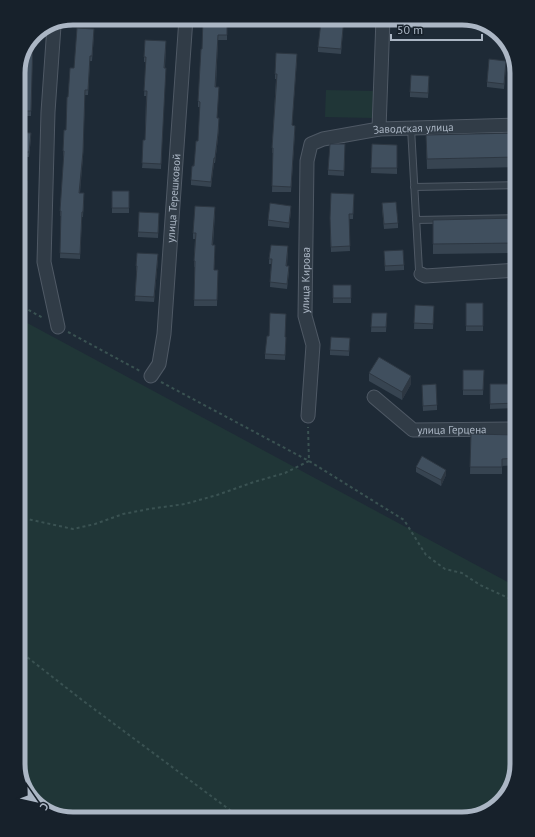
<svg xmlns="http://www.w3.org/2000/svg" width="535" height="837" viewBox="0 0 535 837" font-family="'PT Sans',sans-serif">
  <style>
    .green { fill: #203637 }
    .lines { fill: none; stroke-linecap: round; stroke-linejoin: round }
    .lane-casing { stroke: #4f5965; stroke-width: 8 }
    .street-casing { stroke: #4f5965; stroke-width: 15 }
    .path { stroke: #3a5252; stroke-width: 2; stroke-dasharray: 3 3; stroke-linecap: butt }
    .lane { stroke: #313c47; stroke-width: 6 }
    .street { stroke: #313c47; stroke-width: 13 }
    .wall { fill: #374451 }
    .shaded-wall { fill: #2d3742 }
    .building { fill: #404f5e; stroke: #2d3742 }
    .labels { text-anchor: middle; stroke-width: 4; stroke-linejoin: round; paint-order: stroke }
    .street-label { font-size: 11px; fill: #abb6c4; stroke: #17212b }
    .rim { fill: none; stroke: #abb6c4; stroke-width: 5 }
  </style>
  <rect width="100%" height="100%" fill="#1e2a36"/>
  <!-- green -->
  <path class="green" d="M326,90L373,91L372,118L325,117Z
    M18,318L517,587V764L508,794L486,813L461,819H70L43,810L24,788L18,763Z"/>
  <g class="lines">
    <defs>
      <path id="lane" d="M411,128L419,270L421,274
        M414,187L517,185
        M416,220L517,218"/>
      <g id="street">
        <path d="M54,26L48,112L44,262L58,327"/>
        <path d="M379,129L383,18"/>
        <path d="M421,274L425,276L517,270"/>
        <path id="s1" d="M151,376L159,364L164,334L186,18"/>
        <path id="s2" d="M374,397L413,430L517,429"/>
        <path id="s3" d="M308,416L313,345L305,316L307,161L311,144L323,139L379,129L517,125"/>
      </g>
    </defs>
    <!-- lane casing -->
    <use href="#lane" class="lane-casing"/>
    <!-- street casing -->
    <use href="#street" class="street-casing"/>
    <!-- path -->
    <path class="path" d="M18,304L43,318
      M68,332L140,371
      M161,382L309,461L404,520L426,555L445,569L462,573L480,585L517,602
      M18,517L73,529L95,524L123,514L149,509L185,504L217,495L254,482L285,473L309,461L308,427
      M18,650L82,700L242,819"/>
    <!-- lane -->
    <use href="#lane" class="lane"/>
    <!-- street -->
    <use href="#street" class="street"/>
  </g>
  <!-- wall -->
  <path class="wall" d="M227,18V40H218L216,87L217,118L219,123L218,138L215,163H214L211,187L191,185V180L198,141L200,107H198V101L202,49Z
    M344,18L341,54L318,52V47L328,23Z
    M410,18H431V21H410Z
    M94,34L92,61H90L88,95H85L83,157L80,193L84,199L83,217H82L80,259L60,258L61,216H60V211L64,156H63V151L66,130L68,97L74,68Z
    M33,37L31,116H18V70Z
    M166,46L165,68L161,169L142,168L145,140L146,96H144L146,62H144V57Z
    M297,59L292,125L295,131L291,192H272L273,153H272V148L276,79H275V74Z
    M506,66L504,89L487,87V82Z
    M429,81L428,98L410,97V92Z
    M18,132L31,138L29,157H18Z
    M517,133V167L427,169L426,135Z
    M372,144L397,145V174L371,173Z
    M345,149L344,176L328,175V170Z
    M18,181H27V198H18Z
    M112,191H129V213H112Z
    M354,194L353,219H349L350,251L331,252L330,224Z
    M382,208L398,223V228L384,229Z
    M291,211L289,228L268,226V220Z
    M215,213L213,245L215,251L214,270H218L217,306H194L195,267H194V261L195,239H193V233Z
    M159,218L158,238L138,237V232Z
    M517,218V253L433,254V220Z
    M288,251L287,266L289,272L287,289L270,287L271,264H269V259Z
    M384,251L404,265V270L385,271Z
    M158,259L154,302L135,301L137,271H136V266Z
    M333,285H351V303H333Z
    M517,301V320H509L508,306Z
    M466,303H483V331H466Z
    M415,305L434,306L433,329H414Z
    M372,313H387L386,332H371Z
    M285,337L286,343L285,360L265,359V354Z
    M350,338L349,356L330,355V350Z
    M463,370H484L483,395H463Z
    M369,373L411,384L402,400L369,381Z
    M490,384H517V408L490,409Z
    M422,390L437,405V410L423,411Z
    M471,434L517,435V465L502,466V474H470Z
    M416,467L446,475L441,486L416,472Z"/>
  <!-- shaded-wall -->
  <path class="shaded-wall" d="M85,90L83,157L79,198Z
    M219,118L218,138L215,163V158Z
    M214,158V163L211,187V182Z
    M291,206V211L289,228V223Z
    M158,254V259L154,302V297Z
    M411,376V384L402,400V392Z
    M446,470V475L441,486V480Z"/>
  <!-- building -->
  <path class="building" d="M203,18H227V35H218L215,87H219L217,118H219L218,133L215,158H214L211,182L191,180L192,166H194L196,141H198L200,102L198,101L201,49H202Z
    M329,18H344L341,49L318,47L321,22L328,23Z
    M77,28L94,29L92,56H90L88,90H85L83,152L79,193H84L83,212H82L80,254L60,253L61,211H60L64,151H63L64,130H66L67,97H68L70,68H74Z
    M33,38L31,111H18V70Z
    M145,40L166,41L164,68H166L161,164L142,163L143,140H145L147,91H144L146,57H144Z
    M276,53L297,54L292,125L295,126L291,187L272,186L273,148H272L277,74H275Z
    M489,59L506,61L504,84L487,82Z
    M411,75L429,76L428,93L410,92Z
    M18,132L31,133L29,152H18Z
    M517,133V157L427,159L426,135Z
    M330,144H345L344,171L328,170Z
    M372,144L397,145V168H371Z
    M18,181H27V193H18Z
    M112,191H129V208H112Z
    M331,193L354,194L353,214H349L350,246L331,247L330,218Z
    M396,202L398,223L384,224L382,203Z
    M270,203L291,206L289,223L268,220Z
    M195,206L215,207L212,245H215L214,270H218L217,300H194L195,261H194L196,233H193Z
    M139,212L159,213L158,233L138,232Z
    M517,218V243L433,244V220Z
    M271,245L288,246L286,266H289L287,284L270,282L272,259H269Z
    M403,250L404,265L385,266L384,251Z
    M137,253L158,254L154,297L135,296L137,266H136Z
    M333,285H351V298H333Z
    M517,301V316H509L508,302Z
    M466,303H483V326H466Z
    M415,305L434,306L433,324L414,323Z
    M270,313L286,314L285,337H286L285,355L265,354L267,336H269Z
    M372,313H387L386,327H371Z
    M331,337L350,338L349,351L330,350Z
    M379,357L411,376L402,392L369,373Z
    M463,370H484L483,390H463Z
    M436,384L437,405L423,406L422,385Z
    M490,384H517V403L490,404Z
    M471,434L517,435V458L502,459V467H470Z
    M422,456L446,470L441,480L416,467Z"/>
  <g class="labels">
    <!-- street labels -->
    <g class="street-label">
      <text dy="4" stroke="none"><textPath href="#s3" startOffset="378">Заводская улица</textPath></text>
      <text dy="4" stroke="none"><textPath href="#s1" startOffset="181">улица Терешковой</textPath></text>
      <text dy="4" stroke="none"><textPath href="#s3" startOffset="137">улица Кирова</textPath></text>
      <text dy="4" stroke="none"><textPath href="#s2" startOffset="90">улица Герцена</textPath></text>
    </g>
  </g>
  <!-- crop -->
  <path d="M0 0H535V837H0ZM73 25H462A48 48 0 0 1 510 73V764A48 48 0 0 1 462 812H73A48 48 0 0 1 25 764V73A48 48 0 0 1 73 25Z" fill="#17212b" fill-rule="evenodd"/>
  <path class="rim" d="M73 25H462A48 48 0 0 1 510 73V764A48 48 0 0 1 462 812H73A48 48 0 0 1 25 764V73A48 48 0 0 1 73 25Z"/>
  <!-- north arrow -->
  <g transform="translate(36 801) rotate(124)" stroke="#17212b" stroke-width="3" paint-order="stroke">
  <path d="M0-3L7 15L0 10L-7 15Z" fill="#abb6c4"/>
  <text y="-6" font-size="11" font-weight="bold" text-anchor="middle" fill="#abb6c4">С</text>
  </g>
  <!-- scale -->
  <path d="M391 34v6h91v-6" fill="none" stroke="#abb6c4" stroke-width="2"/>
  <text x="397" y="34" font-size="12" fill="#abb6c4" stroke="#17212b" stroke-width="3" paint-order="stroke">50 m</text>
</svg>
